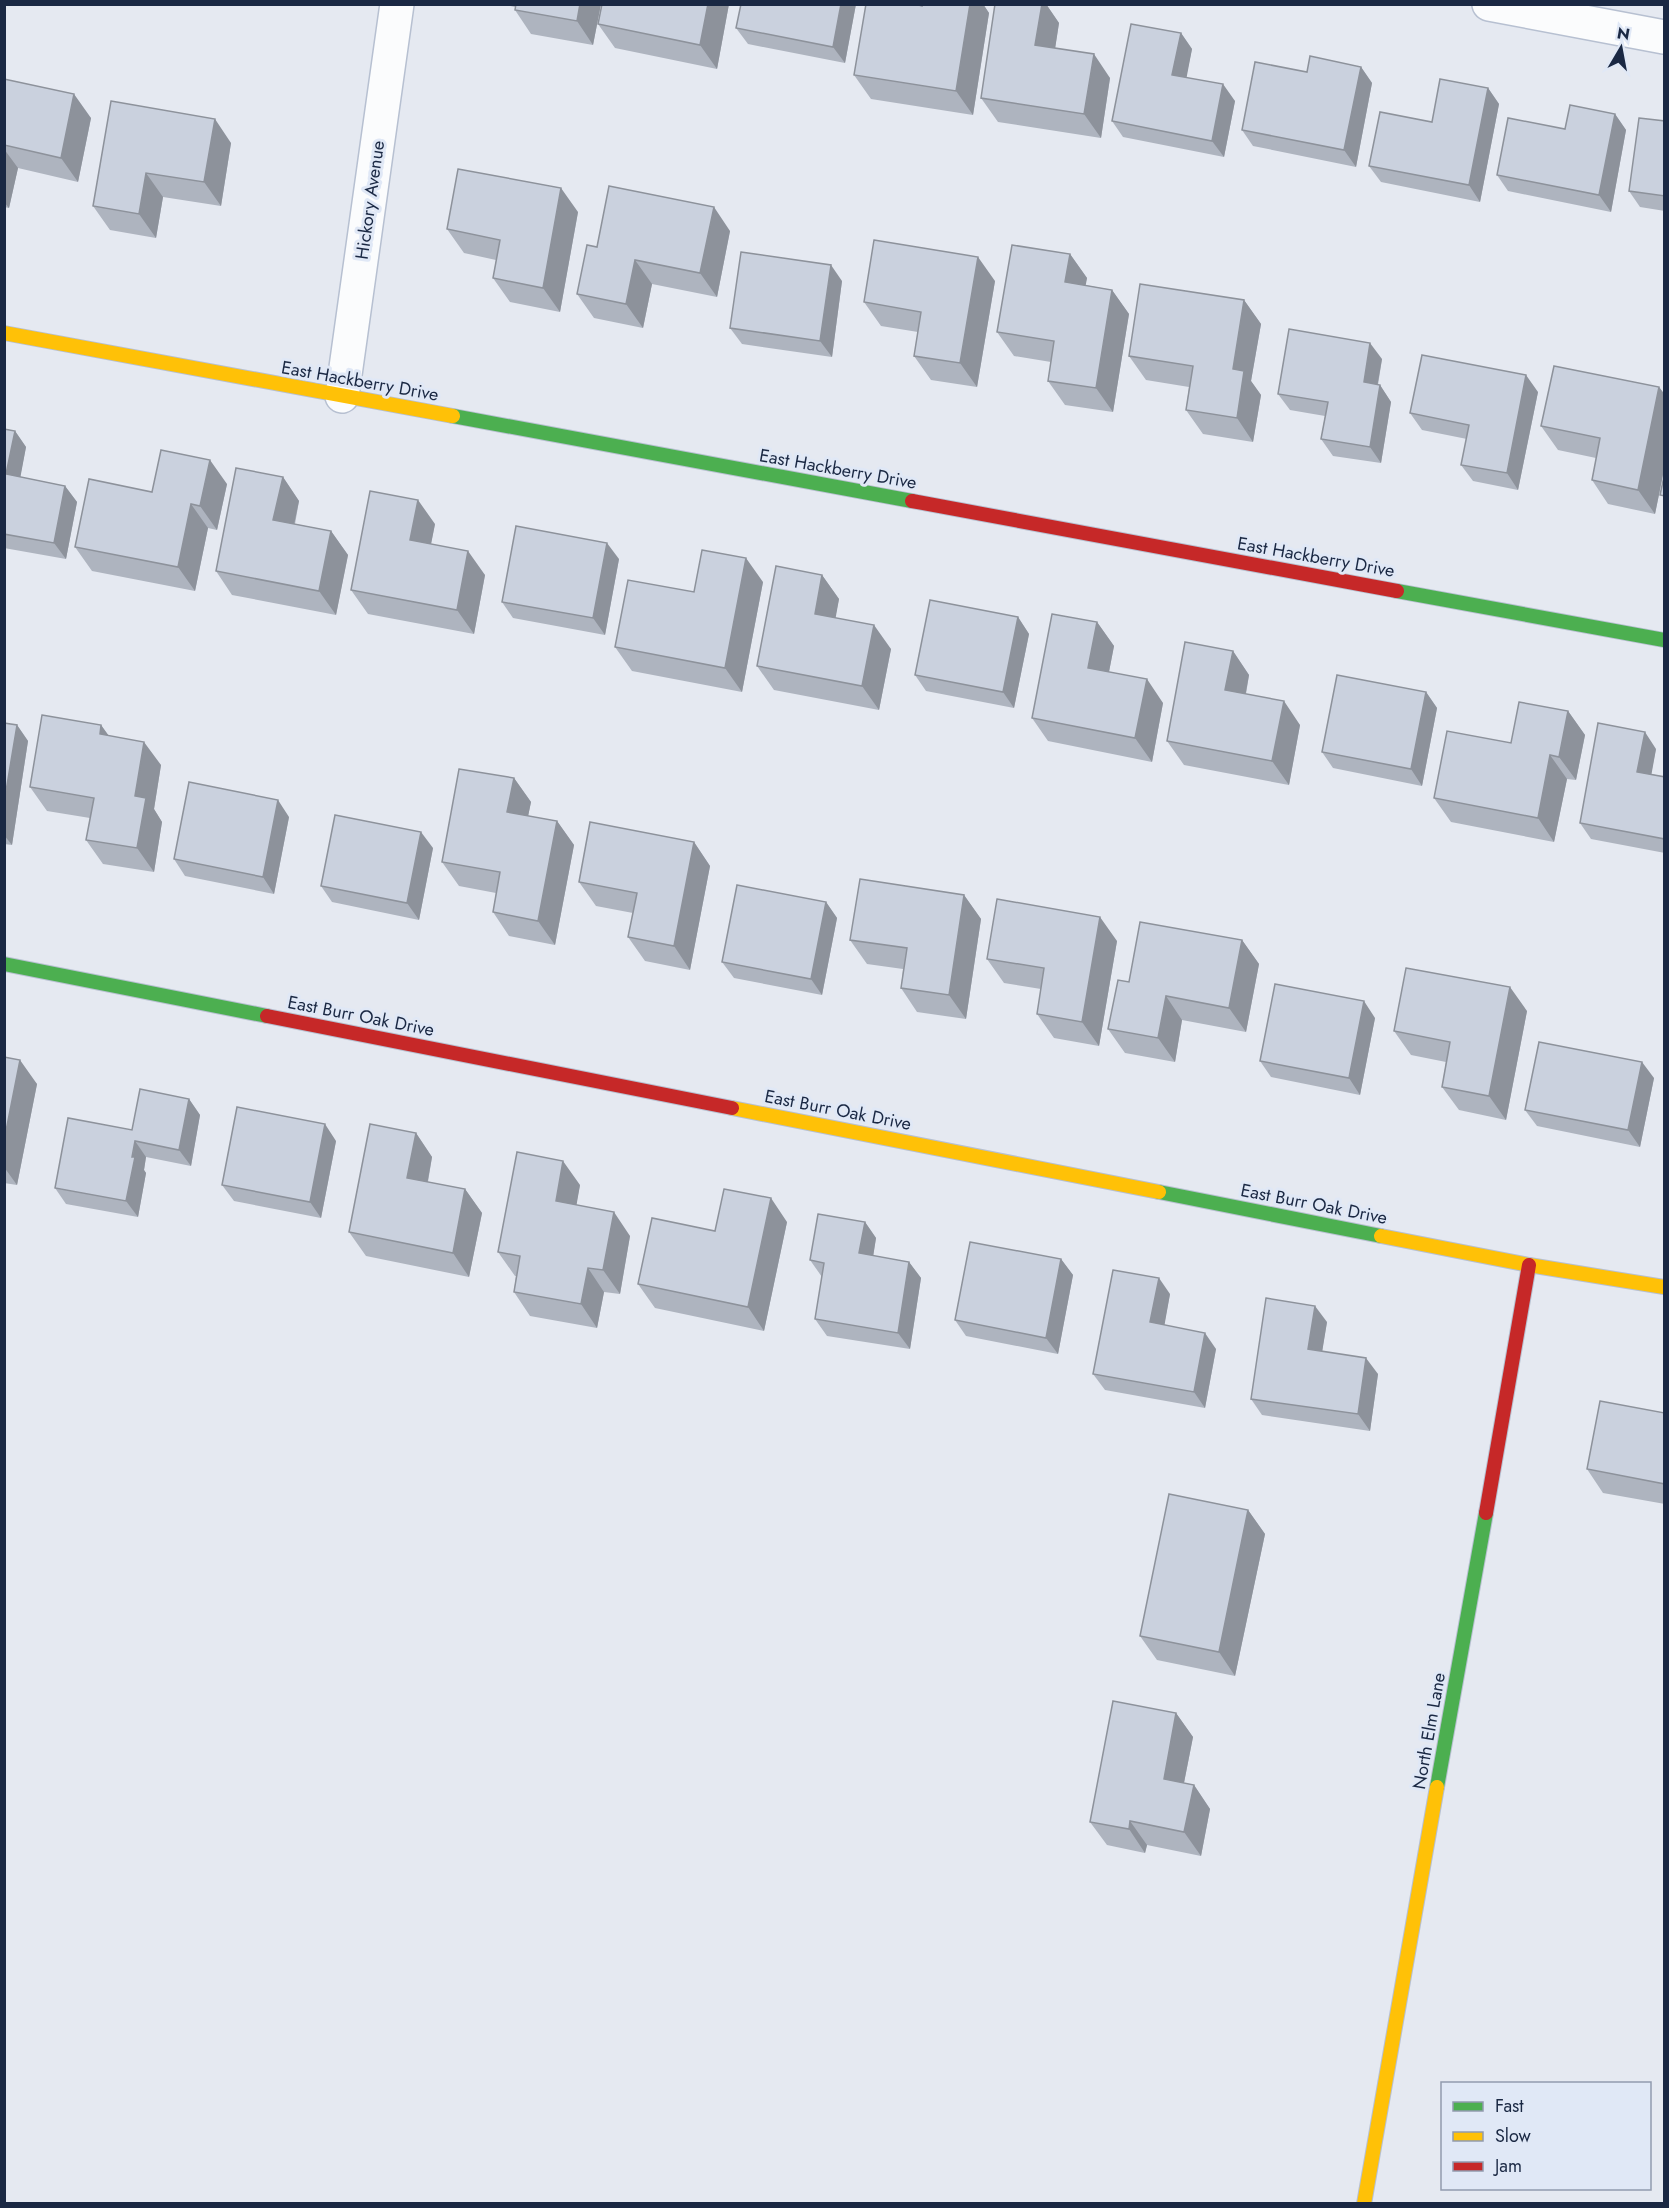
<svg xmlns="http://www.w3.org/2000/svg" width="1669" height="2208" viewBox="0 0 1669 2208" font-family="Jost,sans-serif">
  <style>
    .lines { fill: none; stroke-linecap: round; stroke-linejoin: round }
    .street-casing { stroke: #b7c0d1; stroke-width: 36 }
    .fast-casing { stroke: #b7c0d1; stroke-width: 16 }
    .slow-casing { stroke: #b7c0d1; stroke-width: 16 }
    .jam-casing { stroke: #b7c0d1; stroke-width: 16 }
    .street { stroke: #fbfcfd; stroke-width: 33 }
    .fast { stroke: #4caf50; stroke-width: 14 }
    .slow { stroke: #ffc107; stroke-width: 14 }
    .jam { stroke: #c62828; stroke-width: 14 }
    .wall { fill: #aeb4bf }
    .shaded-wall { fill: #8d929b }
    .building { fill: #cad1de; stroke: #8d929b; stroke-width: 1.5 }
    .labels { text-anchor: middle; stroke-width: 6; stroke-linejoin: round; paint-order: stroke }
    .street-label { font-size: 18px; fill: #1a2843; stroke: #e0e8f6 }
  </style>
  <rect width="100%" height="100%" fill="#e5e9f1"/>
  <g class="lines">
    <defs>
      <path id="street" d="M1489,4L1664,37
        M342,396L397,4"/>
      <path id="fast" d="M453,416L912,501
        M1397,591L1664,640
        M4,964L267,1016
        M1159,1192L1381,1236
        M1437,1787L1486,1513"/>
      <path id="slow" d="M4,333L453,416
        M732,1108L1159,1192
        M1381,1236L1529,1265L1664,1287
        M1364,2204L1437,1787"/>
      <path id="jam" d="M912,501L1397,591
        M267,1016L732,1108
        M1486,1513L1529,1265"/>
    </defs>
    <!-- street casing -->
    <use href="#street" class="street-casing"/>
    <!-- fast casing -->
    <use href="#fast" class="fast-casing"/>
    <!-- slow casing -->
    <use href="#slow" class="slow-casing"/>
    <!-- jam casing -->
    <use href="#jam" class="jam-casing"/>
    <!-- street -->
    <use href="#street" class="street"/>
    <!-- fast -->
    <use href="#fast" class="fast"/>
    <!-- slow -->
    <use href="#slow" class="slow"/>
    <!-- jam -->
    <use href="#jam" class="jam"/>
  </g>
  <!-- wall -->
  <path class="wall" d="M502,4H601L593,45L531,34L515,10V7Z
    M602,4H729L717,69L615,48L598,24Z
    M856,4L845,63L748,44L736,28Z
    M922,4H983L989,13L973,115L871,99L854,75Z
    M995,4H1046L1059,23L1055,48L1110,78L1101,138L998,122L981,98Z
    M1181,33L1192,49L1186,77L1235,101L1224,157L1123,137L1112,121Z
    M1361,67L1372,83L1356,167L1253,146L1242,130L1307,72Z
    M4,79L91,118L78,182L18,168L9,208L4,207Z
    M1488,88L1499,104L1480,202L1381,182L1369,166Z
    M111,101L231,143L221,206L163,197L156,238L110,230L93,206Z
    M1615,114L1626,130L1611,212L1508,191L1497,175L1565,129Z
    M1665,121V211L1640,207L1629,191Z
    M578,212L560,312L510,302L493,278L496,260L464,253L447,229Z
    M730,231L717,297L652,284L643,328L594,318L577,294L597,247Z
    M1070,254L1087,278L1085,285L1112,290L1129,314L1113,412L1065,405L1048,381L1051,362L1014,356L997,332Z
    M842,281L832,357L742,344L730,328Z
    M995,281L977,387L931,380L914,356L918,332L881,326L864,302Z
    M1244,300L1261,324L1251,381L1261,395L1253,442L1203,434L1186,410L1189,387L1146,380L1129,356Z
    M1382,359L1378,385H1380L1391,402L1381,463L1333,456L1321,439L1325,416L1290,410L1278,394Z
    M1659,387L1665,395V465L1655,514L1608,504L1592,480L1596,458L1558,450L1541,426Z
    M1538,392L1518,490L1473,481L1461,465L1467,439L1422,430L1410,413Z
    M4,429L15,431L26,447L20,477L65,486L77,502L66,559L4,548Z
    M283,477L299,501L295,524L331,531L348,555L336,615L232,595L216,571Z
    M227,484L217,530L208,528L195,591L92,571L75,547L152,492Z
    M435,524L431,544L485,575L474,634L368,614L351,590Z
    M619,559L605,635L513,618L502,602Z
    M822,575L839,599L835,618L891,649L879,710L774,690L757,666Z
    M763,582L742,692L632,671L615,647L694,592Z
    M1018,617L1029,634L1014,708L926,691L915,675Z
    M1097,622L1114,646L1109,672L1163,703L1152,762L1048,741L1032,718Z
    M1233,651L1249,675L1246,694L1300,725L1289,785L1184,765L1167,741Z
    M1426,692L1437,708L1422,786L1333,768L1322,752Z
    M1568,711L1585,735L1576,780L1567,779L1554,842L1451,822L1434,798Z
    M4,723L17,725L28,741L12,845L4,844Z
    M101,725L109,736L161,765L154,809L162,822L154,872L103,864L86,840L90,818L47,811L30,787Z
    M1656,749L1651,774L1665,777V853L1591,839L1580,823Z
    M514,778L531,802L528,816L557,821L574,845L555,945L509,936L493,912L496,893L459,886L442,862Z
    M289,817L274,894L185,876L174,859Z
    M694,842L710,866L690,970L645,961L628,937L633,913L596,906L579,882Z
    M433,848L419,920L332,902L321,886Z
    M964,895L981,919L966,1019L917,1012L901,988L903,969L867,964L850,940Z
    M826,902L837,918L822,995L734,978L722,962Z
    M1242,940L1259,964L1246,1032L1182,1020L1175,1062L1125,1053L1108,1029L1129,982Z
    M1117,941L1099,1046L1054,1038L1037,1014L1041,989L1004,983L987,959Z
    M1527,1011L1506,1120L1459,1110L1442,1087L1446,1062L1411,1055L1394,1031Z
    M1375,1018L1360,1095L1271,1077L1260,1061Z
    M4,1057L37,1084L17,1185L4,1183Z
    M1654,1078L1640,1147L1537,1126L1525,1110Z
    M189,1099L200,1115L191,1166L146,1157L144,1170L146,1173L138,1217L66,1204L55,1188L132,1130Z
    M416,1133L432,1157L428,1182L465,1189L482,1213L469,1277L366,1256L349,1232Z
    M336,1141L321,1218L234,1201L222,1185Z
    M580,1185L576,1205L630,1236L620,1294L604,1292L597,1328L530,1316L514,1292L516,1276H515L498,1252Z
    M787,1222L764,1331L655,1308L638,1284L715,1231Z
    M865,1222L876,1238L873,1256L909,1262L921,1278L910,1349L827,1336L815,1319L822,1277L810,1260Z
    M1061,1259L1073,1275L1058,1354L966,1336L955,1320Z
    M1170,1294L1164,1325L1216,1349L1205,1408L1105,1390L1093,1374Z
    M1327,1322L1322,1351L1378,1374L1370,1431L1262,1415L1251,1399Z
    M1665,1413V1504L1603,1493L1587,1469Z
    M1248,1510L1265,1534L1235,1676L1157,1660L1140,1636Z
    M1176,1713L1193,1737L1184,1783L1194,1785L1210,1809L1201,1856L1147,1845L1145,1853L1107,1845L1090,1822Z"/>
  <!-- shaded-wall -->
  <path class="shaded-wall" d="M580,4H601L593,45L577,21Z
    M708,4H729L717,69L700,45Z
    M841,4H856L845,63L833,47Z
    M970,4H983L989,13L973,115L956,91Z
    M1042,4H1046L1059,23L1052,69L1035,45Z
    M1181,33L1192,49L1184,91L1172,75Z
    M1094,54L1110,78L1101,138L1084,114Z
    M1361,67L1372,83L1356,167L1344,150Z
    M1223,84L1235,101L1224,157L1212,141Z
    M1488,88L1499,104L1480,202L1469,185Z
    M74,94L91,118L78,182L61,158Z
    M1615,114L1626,130L1611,212L1599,195Z
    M215,119L231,143L221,206L204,182Z
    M4,149L18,168L9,208L4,202Z
    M146,173L163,197L156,238L139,214Z
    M561,188L578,212L560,312L543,288Z
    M714,207L730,231L717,297L700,273Z
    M1070,254L1087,278L1082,306L1065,282Z
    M978,257L995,281L977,387L960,363Z
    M635,260L652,284L643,328L626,304Z
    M831,265L842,281L832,357L820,341Z
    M1112,290L1129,314L1113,412L1096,388Z
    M1244,300L1261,324L1251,381L1261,395L1253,442L1237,418L1233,369Z
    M1370,343L1382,359L1375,399L1364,382Z
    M1526,375L1538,392L1518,490L1507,473Z
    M1380,385L1391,402L1381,463L1370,447Z
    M1659,387L1665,395V465L1655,514L1638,490Z
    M15,431L26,447L18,490L6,474Z
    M210,460L227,484L217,530L200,506Z
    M283,477L299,501L290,544L273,520Z
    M65,486L77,502L66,559L54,543Z
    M418,500L435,524L427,564L410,540Z
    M191,504L208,528L195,591L178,567Z
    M331,531L348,555L336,615L319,591Z
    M607,543L619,559L605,635L593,618Z
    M468,551L485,575L474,634L457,610Z
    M746,558L763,582L742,692L725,668Z
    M822,575L839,599L832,638L815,614Z
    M1018,617L1029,634L1014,708L1003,692Z
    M1097,622L1114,646L1105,692L1088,668Z
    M874,625L891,649L879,710L862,686Z
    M1233,651L1249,675L1242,714L1225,690Z
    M1147,679L1163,703L1152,762L1135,738Z
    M1426,692L1437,708L1422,786L1411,769Z
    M1284,701L1300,725L1289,785L1272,761Z
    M1568,711L1585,735L1576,780L1559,757Z
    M17,725L28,741L12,845L4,835V803Z
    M101,725L118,749L100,734Z
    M1645,732L1656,749L1649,788L1637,772Z
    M144,742L161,765L154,809L162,822L154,872L137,848L135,796Z
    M1550,755L1567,779L1554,842L1538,818Z
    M514,778L531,802L524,836L507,812Z
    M278,800L289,817L274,894L263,877Z
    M557,821L574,845L555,945L538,921Z
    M421,832L433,848L419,920L407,903Z
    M694,842L710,866L690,970L674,946Z
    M964,895L981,919L966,1019L949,995Z
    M826,902L837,918L822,995L811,979Z
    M1100,917L1117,941L1099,1046L1082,1022Z
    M1242,940L1259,964L1246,1032L1229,1008Z
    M1510,987L1527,1011L1506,1120L1489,1096Z
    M1166,996L1182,1020L1175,1062L1158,1038Z
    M1364,1001L1375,1018L1360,1095L1349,1078Z
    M20,1060L37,1084L17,1185L4,1167V1141Z
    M1642,1062L1654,1078L1640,1147L1628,1130Z
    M189,1099L200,1115L191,1166L179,1150Z
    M325,1124L336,1141L321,1218L310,1202Z
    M416,1133L432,1157L424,1202L407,1178Z
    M135,1141L146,1157L144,1170L146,1173L138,1217L126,1201Z
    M563,1161L580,1185L573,1225L556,1201Z
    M465,1189L482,1213L469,1277L453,1253Z
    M771,1198L787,1222L764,1331L748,1307Z
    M614,1212L630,1236L620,1294L603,1270Z
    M865,1222L876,1238L871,1270L859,1253Z
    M1061,1259L1073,1275L1058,1354L1046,1338Z
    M909,1262L921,1278L910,1349L898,1333Z
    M588,1268L604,1292L597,1328L581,1304Z
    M1159,1278L1170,1294L1162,1339L1150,1322Z
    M1315,1306L1327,1322L1320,1365L1308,1349Z
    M1205,1333L1216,1349L1205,1408L1194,1392Z
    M1366,1358L1378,1374L1370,1431L1358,1414Z
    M1248,1510L1265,1534L1235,1676L1219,1652Z
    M1176,1713L1193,1737L1180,1803L1164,1779Z
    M1194,1785L1210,1809L1201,1856L1184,1832Z
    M1130,1821L1147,1845L1145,1853L1129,1829Z"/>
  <!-- building -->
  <path class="building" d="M516,4H580L577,21L515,10Z
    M602,4H708L700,45L598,24Z
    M741,4H841L833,47L736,28Z
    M866,4H915L922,6V4H970L956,91L854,75Z
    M995,4H1042L1035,45L1094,54L1084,114L981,98Z
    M1131,24L1181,33L1172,75L1223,84L1212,141L1112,121Z
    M1310,56L1361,67L1344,150L1242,130L1255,62L1307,72Z
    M4,79L74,94L61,158L4,145Z
    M1440,79L1488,88L1469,185L1369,166L1380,112L1432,122Z
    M111,101L215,119L204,182L146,173L139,214L93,206Z
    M1570,105L1615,114L1599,195L1497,175L1508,118L1565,129Z
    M1639,118L1665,121V196L1629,191Z
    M458,169L561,188L543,288L493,278L500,240L447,229Z
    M609,186L714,207L700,273L635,260L626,304L577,294L587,245L597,247Z
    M874,240L978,257L960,363L914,356L921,312L864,302Z
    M1012,245L1070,254L1065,282L1112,290L1096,388L1048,381L1054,341L997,332Z
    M741,252L831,265L820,341L730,328Z
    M1140,284L1244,300L1233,369L1244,371L1237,418L1186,410L1193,366L1129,356Z
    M1289,329L1370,343L1364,382L1380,385L1370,447L1321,439L1328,402L1278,394Z
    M1422,355L1526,375L1507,473L1461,465L1469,425L1410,413Z
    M1554,366L1659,387L1638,490L1592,480L1600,438L1541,426Z
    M4,429L15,431L6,474L65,486L54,543L4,534Z
    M161,450L210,460L200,506L191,504L178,567L75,547L89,479L152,492Z
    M236,468L283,477L273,520L331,531L319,591L216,571Z
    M1665,472V496L1660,495Z
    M370,491L418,500L410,540L468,551L457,610L351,590Z
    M516,526L607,543L593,618L502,602Z
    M702,550L746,558L725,668L615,647L628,580L694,592Z
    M776,566L822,575L815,614L874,625L862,686L757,666Z
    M930,600L1018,617L1003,692L915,675Z
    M1052,614L1097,622L1088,668L1147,679L1135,738L1032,718Z
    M1185,642L1233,651L1225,690L1284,701L1272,761L1167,741Z
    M1337,675L1426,692L1411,769L1322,752Z
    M1519,702L1568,711L1559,757L1550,755L1538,818L1434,798L1447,731L1511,743Z
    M42,715L101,725L100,734L144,742L135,796L146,798L137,848L86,840L94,798L30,787Z
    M4,723L17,725L4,803Z
    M1598,723L1645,732L1637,772L1665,777V839L1580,823Z
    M459,769L514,778L507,812L557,821L538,921L493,912L500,872L442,862Z
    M189,782L278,800L263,877L174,859Z
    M335,815L421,832L407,903L321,886Z
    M590,822L694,842L674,946L628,937L637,893L579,882Z
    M860,879L964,895L949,995L901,988L907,948L850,940Z
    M737,885L826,902L811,979L722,962Z
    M997,899L1100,917L1082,1022L1037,1014L1044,968L987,959Z
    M1140,922L1242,940L1229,1008L1166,996L1158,1038L1108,1029L1118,980L1129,982Z
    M1406,968L1510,987L1489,1096L1442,1087L1450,1042L1394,1031Z
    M1275,984L1364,1001L1349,1078L1260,1061Z
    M1539,1042L1642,1062L1628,1130L1525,1110Z
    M4,1057L20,1060L4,1141Z
    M140,1089L189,1099L179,1150L135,1141L132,1157H135L126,1201L55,1188L68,1118L132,1130Z
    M237,1107L325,1124L310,1202L222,1185Z
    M370,1124L416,1133L407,1178L465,1189L453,1253L349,1232Z
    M517,1152L563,1161L556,1201L614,1212L603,1270L588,1268L581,1304L514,1292L520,1256L498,1252Z
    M724,1189L771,1198L748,1307L638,1284L652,1218L715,1231Z
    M818,1214L865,1222L859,1253L909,1262L898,1333L815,1319L824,1263L810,1260Z
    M970,1242L1061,1259L1046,1338L955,1320Z
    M1113,1270L1159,1278L1150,1322L1205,1333L1194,1392L1093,1374Z
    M1266,1298L1315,1306L1308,1349L1366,1358L1358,1414L1251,1399Z
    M1600,1401L1665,1413V1484L1587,1469Z
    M1169,1494L1248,1510L1219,1652L1140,1636Z
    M1113,1701L1176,1713L1164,1779L1194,1785L1184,1832L1130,1821L1129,1829L1090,1822Z"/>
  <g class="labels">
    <!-- street labels -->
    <g class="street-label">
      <text transform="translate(370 200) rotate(-82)" y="6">Hickory Avenue</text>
      <text transform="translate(360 381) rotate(10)" y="6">East Hackberry Drive</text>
      <text transform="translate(838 469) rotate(10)" y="6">East Hackberry Drive</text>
      <text transform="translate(1316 557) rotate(10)" y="6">East Hackberry Drive</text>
      <text transform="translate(361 1016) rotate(11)" y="6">East Burr Oak Drive</text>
      <text transform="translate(838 1110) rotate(11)" y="6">East Burr Oak Drive</text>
      <text transform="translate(1314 1204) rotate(11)" y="6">East Burr Oak Drive</text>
      <text transform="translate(1429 1731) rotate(-80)" y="6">North Elm Lane</text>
    </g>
  </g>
  <!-- border -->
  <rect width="1669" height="2208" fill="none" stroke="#1a2843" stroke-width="12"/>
  <!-- legend -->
  <rect x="1441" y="2082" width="210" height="108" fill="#e0e8f6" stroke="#919bae" stroke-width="1.5"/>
  <rect x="1453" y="2102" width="30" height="9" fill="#4caf50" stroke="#919bae" stroke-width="1.5"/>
  <text x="1495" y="2112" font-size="18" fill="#1a2843">Fast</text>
  <rect x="1453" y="2132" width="30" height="9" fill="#ffc107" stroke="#919bae" stroke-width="1.5"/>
  <text x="1495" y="2142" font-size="18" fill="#1a2843">Slow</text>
  <rect x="1453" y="2162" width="30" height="9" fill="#c62828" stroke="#919bae" stroke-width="1.5"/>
  <text x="1495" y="2172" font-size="18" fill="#1a2843">Jam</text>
  <!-- north arrow -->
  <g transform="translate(1621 48) rotate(10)" stroke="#e0e8f6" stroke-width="4.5" paint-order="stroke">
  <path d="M0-4.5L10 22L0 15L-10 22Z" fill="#1a2843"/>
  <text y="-9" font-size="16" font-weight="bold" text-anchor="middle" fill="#1a2843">N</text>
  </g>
</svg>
